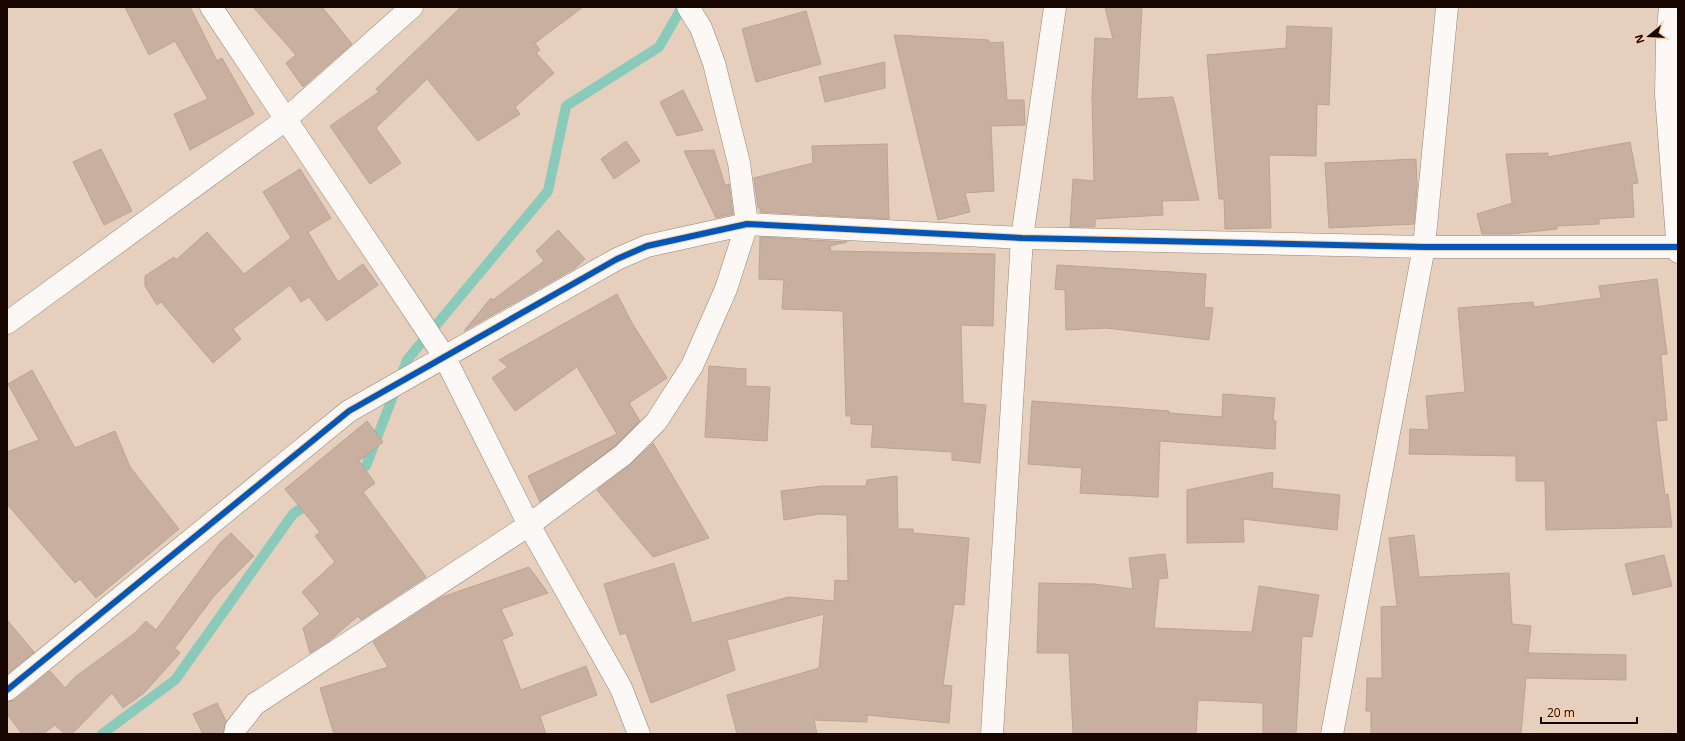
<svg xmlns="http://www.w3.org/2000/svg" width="1685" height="741" viewBox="0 0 1685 741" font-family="'Open Sans',sans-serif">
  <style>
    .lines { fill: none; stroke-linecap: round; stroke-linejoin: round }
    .stream { stroke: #89cabb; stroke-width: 10 }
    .building { fill: #c8afa0; stroke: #bca394 }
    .minor-casing { stroke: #978573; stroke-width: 23 }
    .minor { stroke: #fbf8f5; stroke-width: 22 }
    .cycleway-casing { stroke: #f7cfac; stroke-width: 8 }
    .cycleway { stroke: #0057b8; stroke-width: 6 }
  </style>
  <rect width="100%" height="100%" fill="#e6d0bd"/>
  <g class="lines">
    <!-- stream -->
    <path class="stream" d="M353,475L366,466L407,360L548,191L566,106L659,47L682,7
      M102,734L175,680L293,514L312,501"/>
  </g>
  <!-- building -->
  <path class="building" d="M125,7H190L217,61L222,58L254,114L190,150L174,114L208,99L175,41L149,55Z
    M253,7H322L352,44L303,87L286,63L296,55Z
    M461,7H583L535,43L540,50L536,53L554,73L515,107L520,114L478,141L427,79L376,128L401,163L370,184L330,126L379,92L376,89Z
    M1105,7H1142L1137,99L1173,97L1199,200L1162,201L1163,215L1095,219V227H1070L1073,179L1094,181L1092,96L1095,38L1113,39Z
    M806,11L821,64L756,82L742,29Z
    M1287,26L1332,28L1329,105L1317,104L1316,156L1269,155L1271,228L1225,229L1224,199H1219L1207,55L1286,48Z
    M894,35L989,40V43L1003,42L1007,100H1024L1025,125L991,126L994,191L965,193L970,212L938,220Z
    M885,62V88L825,102L819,77Z
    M683,90L703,130L677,136L660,102Z
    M626,141L640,161L614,179L601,159Z
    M1630,142L1638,183L1632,184L1634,217L1599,219V224L1557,226V229L1511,234H1482L1477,214L1512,203L1506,154L1548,153V157Z
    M887,144L889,219L760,212V207L758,208L754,178L813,163L812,146Z
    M101,149L132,211L104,225L73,162Z
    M714,150L725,185L729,184L733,214L716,218L684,151Z
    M1416,159L1417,185L1414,224L1329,228L1325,163Z
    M300,169L331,218L308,232L338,282L363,264L378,285L327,321L309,297L301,302L290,285L233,329L241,339L213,363L161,302L157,305L145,286V276L174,257L176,260L207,232L244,274L291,238L263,192Z
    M558,230L585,259L575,268L464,331L491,298L493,300L544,261L536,251Z
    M760,237L847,242L830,246L831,251L995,254L993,326L961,325L963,403L986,405L980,463L952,460V452L871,447L873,425L851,424V416H846L843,311L782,309L784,280L759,279Z
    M1057,265L1206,274L1204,307L1213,308L1209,340L1106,328L1066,330L1065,290L1055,289Z
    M1657,279L1667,354L1661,355L1667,420L1656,421L1665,495L1668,494L1672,527L1546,530L1545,481H1516V456L1409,454L1410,429L1429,430L1426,396L1465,392L1458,308L1533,302L1534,307L1601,298L1599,286Z
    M617,294L632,323L667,378L629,403L640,421L615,446L540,502L528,476L617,434L577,367L515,411L492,378L508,367L499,360Z
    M709,366L746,369V386L770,387L767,441L705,437Z
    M32,370L75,448L115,431L130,467L179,529L96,598L80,579L75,583L7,504V452L39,440L8,384Z
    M1223,394L1275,398L1273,421H1276L1275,449L1160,441L1158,497L1080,493L1082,468L1028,464L1032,401L1169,411V413L1222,417Z
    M367,421L383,442L359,461L375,483L363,492L426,577L361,620L358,616L329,641L310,653L303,628L320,614L302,592L335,562L315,536L320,532L285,489Z
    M653,443L709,538L653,557L597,490L630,465Z
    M1273,472L1272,488L1340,495L1337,530L1243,519L1244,542L1187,543V490Z
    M897,476L898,529H913V533L969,538L964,605L954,604L943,685L952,686L949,723L867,715V722L814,720L817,734H737L727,695L819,668L824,614L727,640L735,670L651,703L626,633L620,635L604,584L674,563L692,623L789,597L834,601L835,580L848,581L847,515L819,514L784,520L781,491L822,486H866L867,480Z
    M231,533L254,556L214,596L175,648L180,653L144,693L123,708L112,693L72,734H65L55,725L43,734H22L7,714V702L15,700L50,671L65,688L75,677L135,633L146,621L156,630L220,543Z
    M1414,535L1419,577L1509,573L1512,624L1531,626L1528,653L1626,655V680L1526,678L1521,734H1371V711H1366L1367,678H1382L1381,607L1397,606L1389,538Z
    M1165,554L1168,578L1159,579L1154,628L1252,632L1259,586L1319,595L1312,637L1302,636L1296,734H1263V703L1198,700L1196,734H1073L1069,653H1037L1039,583L1094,584L1133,589L1129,558Z
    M1664,555L1672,586L1633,595L1625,564Z
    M529,567L548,593L501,609L513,635L502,640L521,690L586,666L597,695L540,716L546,734H334L320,688L388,667L373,642L442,597Z
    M7,620L34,652L7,674Z
    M217,703L226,721L223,734H203L193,714Z"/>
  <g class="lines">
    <defs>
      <path id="minor" d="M211,7L444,356L529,525L621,688L639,734
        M1670,7L1667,39L1666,95L1678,252
        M7,323L285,120L412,7
        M7,690L349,411L617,259L647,246L747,224L1022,238L1424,247H1678
        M235,734L236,728L255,704L529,525L623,455L656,422L692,366L726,289L747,224L739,163L714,63L701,28L688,7
        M992,734L1022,238L1055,7
        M1332,734L1424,247L1447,7"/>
    </defs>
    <!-- minor casing -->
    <use href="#minor" class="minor-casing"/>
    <!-- minor -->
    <use href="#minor" class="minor"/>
    <defs>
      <path id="cycleway" d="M7,690L349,411L617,259L647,246L747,224L1022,238L1424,247H1678"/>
    </defs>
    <!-- cycleway casing -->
    <use href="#cycleway" class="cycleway-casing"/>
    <!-- cycleway -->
    <use href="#cycleway" class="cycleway"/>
  </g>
  <!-- border -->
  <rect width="1685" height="741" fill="none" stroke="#180700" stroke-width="16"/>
  <!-- north arrow -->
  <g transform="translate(1649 36) rotate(252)" stroke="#f7cfac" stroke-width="3" paint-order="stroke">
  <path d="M0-3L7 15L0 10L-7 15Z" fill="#180700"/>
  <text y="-6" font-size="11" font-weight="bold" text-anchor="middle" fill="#180700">N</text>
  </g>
  <!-- scale -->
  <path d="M1541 717v6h96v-6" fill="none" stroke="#180700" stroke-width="2"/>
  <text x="1547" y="717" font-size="12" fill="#180700" stroke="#f7cfac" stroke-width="3" paint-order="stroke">20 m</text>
</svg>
